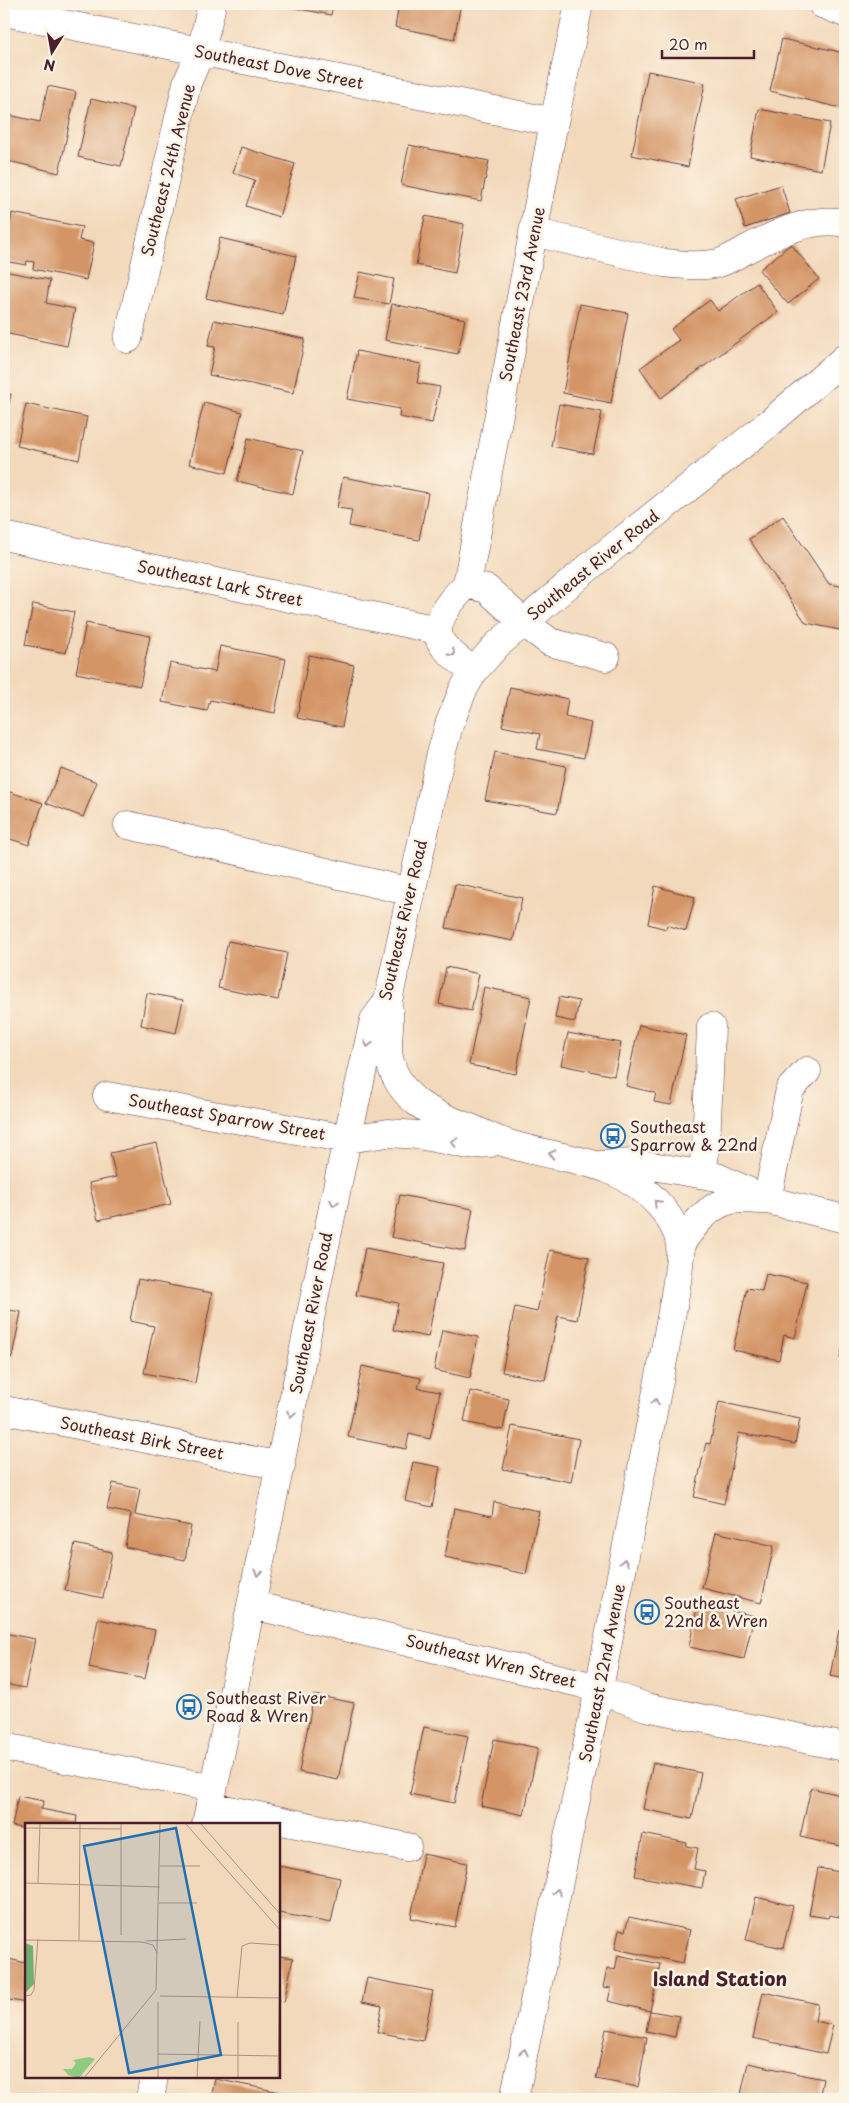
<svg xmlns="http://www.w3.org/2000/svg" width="849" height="2103" viewBox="0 0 849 2103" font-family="'Playpen Sans',sans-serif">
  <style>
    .building { fill: #d49566 }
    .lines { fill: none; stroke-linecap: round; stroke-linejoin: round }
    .minor-casing { stroke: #633b41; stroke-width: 29 }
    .minor { stroke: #fff; stroke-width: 28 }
    .oneway { stroke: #ae9aa0 }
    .labels { text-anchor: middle; stroke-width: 5; stroke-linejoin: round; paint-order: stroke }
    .street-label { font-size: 16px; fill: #4a1f2b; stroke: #fcf5e5 }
    .poi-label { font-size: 16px; fill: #4a1f2b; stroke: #fcf5e5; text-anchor: start }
    .quarter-label { font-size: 19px; font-weight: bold; fill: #4a1f2b; stroke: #fcf5e5 }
    .inset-road { fill: none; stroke: #af8f81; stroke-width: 1 }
    .view { fill: #1f6fb2; fill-opacity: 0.15; stroke: #1f6fb2; stroke-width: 2.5 }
    .inset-edge { fill: none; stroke: #4a1f2b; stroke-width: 2.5 }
  </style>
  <rect width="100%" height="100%" fill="#fcf5e5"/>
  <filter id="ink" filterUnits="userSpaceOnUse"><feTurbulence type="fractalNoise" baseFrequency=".02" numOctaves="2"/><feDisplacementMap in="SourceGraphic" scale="10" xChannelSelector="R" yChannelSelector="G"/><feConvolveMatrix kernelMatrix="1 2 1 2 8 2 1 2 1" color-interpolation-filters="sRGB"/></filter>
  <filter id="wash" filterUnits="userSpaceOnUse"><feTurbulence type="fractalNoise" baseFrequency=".0096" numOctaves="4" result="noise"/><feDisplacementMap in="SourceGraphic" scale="20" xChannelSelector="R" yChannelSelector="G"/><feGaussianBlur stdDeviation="1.12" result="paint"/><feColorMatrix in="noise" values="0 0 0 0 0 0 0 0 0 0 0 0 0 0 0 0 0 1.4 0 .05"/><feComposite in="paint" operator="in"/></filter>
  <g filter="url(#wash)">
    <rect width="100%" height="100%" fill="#f3d9bb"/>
    <g id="blocks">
      <!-- building -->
      <path class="building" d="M290,4H333L331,15L290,7Z
        M399,4H461L454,39L395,27Z
        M782,39L845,53V109L770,91Z
        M648,71L705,83L688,167L632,155Z
        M48,86L76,92L59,173L4,160V139L9,115L40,122Z
        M91,99L134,109L121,166L78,157Z
        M759,109L830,123L821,170L750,156Z
        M409,145L489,161L481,201L401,185Z
        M241,147L295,164L279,217L246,206L255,180L233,173Z
        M781,185L790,213L745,228L736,199Z
        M12,213L82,227L79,240L94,243L86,280L33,269L34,262L27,261L26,265L4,261Z
        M425,216L464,224L455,273L416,265Z
        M220,238L296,256L283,315L206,298Z
        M791,244L819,279L788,304L759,270Z
        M4,271L50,280L46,303L75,309L67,346L4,333Z
        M360,272L394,279L389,304L354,298Z
        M757,283L778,312L661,398L640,368L679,340L671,329L710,300L718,311Z
        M392,304L465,319L458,354L385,340Z
        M580,304L628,313L611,403L563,393Z
        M214,320L305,339L293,393L209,375L215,347L208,346Z
        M357,351L421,364L417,383L440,387L432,423L399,417L400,409L347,399Z
        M4,392L11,394L5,422H4Z
        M204,402L242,412L227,473L189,464Z
        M26,404L87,417L79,460L17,446Z
        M559,404L602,412L593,454L551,446Z
        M248,438L303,451L293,494L237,481Z
        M343,477L428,493L419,540L349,526L352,510L337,508Z
        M783,516L829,584L845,587V631L806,623L749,539Z
        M33,604L74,612L66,653L25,645Z
        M86,623L150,636L140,686L76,673Z
        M220,646L286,659L275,713L210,700L207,711L162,702L170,663L215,672Z
        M309,655L354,665L342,727L297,718Z
        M510,687L568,699L565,717L591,723L584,758L537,749L540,734L502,726Z
        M495,752L566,766L557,813L485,800Z
        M61,768L97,782L83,817L46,803Z
        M4,790L43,803L29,845L4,837Z
        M455,884L522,898L513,941L446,928Z
        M655,886L695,897L686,931L667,925L666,929L648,924Z
        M228,941L287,953L278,1000L218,988Z
        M446,967L479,974L471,1011L439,1004Z
        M484,987L531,997L516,1074L469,1065Z
        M147,993L183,1000L176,1033L141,1025Z
        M559,997L579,1001L575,1022L555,1018Z
        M639,1025L686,1035L671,1105L654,1102L656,1093L626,1086Z
        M568,1033L621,1043L614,1076L561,1065Z
        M157,1143L171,1204L98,1220L89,1183L116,1177L110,1153Z
        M400,1195L473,1209L465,1251L391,1237Z
        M365,1248L443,1263L428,1337L393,1330L398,1303L356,1295Z
        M550,1250L589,1257L577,1320L558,1316L545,1380L502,1372L515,1307L537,1312Z
        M766,1274L807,1282L795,1338L784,1335L779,1360L733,1350L747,1288L762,1291Z
        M138,1279L212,1293L195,1383L144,1373L154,1326L130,1321Z
        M4,1309L21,1312L12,1357L4,1356Z
        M442,1330L478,1337L470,1378L434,1370Z
        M845,1337V1359L840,1358Z
        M362,1366L421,1378L418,1388L440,1392L430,1439L409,1434L406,1449L348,1437Z
        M470,1391L509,1399L503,1430L464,1422Z
        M719,1402L800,1419L795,1444L739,1433L724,1504L694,1497L706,1443L710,1444Z
        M512,1426L579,1439L571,1482L503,1469Z
        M413,1462L440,1467L432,1507L405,1501Z
        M113,1483L140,1489L135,1515L191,1526L185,1560L125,1547L131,1514L107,1509Z
        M494,1502L539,1511L526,1574L445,1557L454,1508L492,1516Z
        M716,1532L774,1546L761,1603L702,1588Z
        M75,1544L112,1552L103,1598L65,1590Z
        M698,1603L754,1616L744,1659L689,1647Z
        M98,1619L155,1630L145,1679L89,1668Z
        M839,1630L845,1631V1679L830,1676Z
        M4,1633L35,1639L25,1688L4,1684Z
        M314,1695L354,1703L338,1780L299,1772Z
        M424,1727L468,1736L454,1803L410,1794Z
        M494,1739L538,1748L524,1815L481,1806Z
        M653,1763L701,1773L692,1819L643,1809Z
        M811,1788L845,1796V1847L800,1837Z
        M18,1796L44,1801L41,1809L77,1816L76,1824H26V1829L12,1826Z
        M643,1834L687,1843L686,1846L698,1848L694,1869L705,1871L702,1888L635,1876Z
        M423,1854L467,1863L455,1927L411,1918Z
        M279,1866L340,1878L331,1923L279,1913Z
        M818,1868L845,1873V1918L829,1915L828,1918L809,1915Z
        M756,1897L793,1906L783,1948L746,1940Z
        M629,1917L690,1930L683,1963L615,1949L619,1930L625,1931Z
        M618,1955L660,1964L650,2011L608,2001L611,1988L603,1987L607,1968L615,1970Z
        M279,1956L293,1958L284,2002L279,2001Z
        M4,1958L26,1963V2003L4,1999Z
        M367,1978L433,1991L423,2041L377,2032L382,2006L362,2002Z
        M763,1992L818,2004L815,2021L833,2025L826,2054L753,2038Z
        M650,2011L679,2016L675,2037L646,2031Z
        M606,2029L647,2037L638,2087L596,2079Z
        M748,2063L823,2079L819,2099H740Z
        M215,2079L280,2092L279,2099H211Z"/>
    </g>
  </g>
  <g filter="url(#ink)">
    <use href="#blocks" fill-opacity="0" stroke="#633b41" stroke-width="1"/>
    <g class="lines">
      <defs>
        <path id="minor" d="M822,4L845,13
          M4,12L554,122
          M533,232L665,263C683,265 701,267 719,263C728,260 738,254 747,249C776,234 811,216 845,223
          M128,339L187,83L201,51L212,4
          M4,536L437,630
          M467,584L554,122L579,4
          M474,671C463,663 448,653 441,642C430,622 453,598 467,584L487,589L523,622L550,642L606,657
          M128,825L411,892
          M389,1010C391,1027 385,1045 390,1062C402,1102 430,1112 465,1126C477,1130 490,1138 503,1142C561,1162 617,1155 661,1207C670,1218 678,1230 680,1244C681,1253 679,1265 678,1274C675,1298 670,1321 666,1345L599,1688L514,2099
          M107,1096L347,1139L388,1133L419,1135L469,1145L490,1143
          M601,1165L634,1163L717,1177L767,1200L845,1219
          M702,1174L706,1145L711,1027
          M767,1200L790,1089L807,1071
          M680,1245C693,1226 707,1206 731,1200C740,1198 753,1200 763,1200
          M4,1410L281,1466
          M252,1605L583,1684L646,1707L845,1747
          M4,1747L213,1788
          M210,1806L407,1847
          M206,1824L347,1139L374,1020L388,1001L440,758L449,725L463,690L474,671L497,645L595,562L767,425L845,358
          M150,2099L154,2077"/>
      </defs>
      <!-- minor casing -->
      <use href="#minor" class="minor-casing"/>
      <!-- minor -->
      <use href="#minor" class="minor"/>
    </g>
    <!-- one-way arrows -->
    <defs><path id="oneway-chevron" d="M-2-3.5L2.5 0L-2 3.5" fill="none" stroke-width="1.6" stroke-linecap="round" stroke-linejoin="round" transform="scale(1.25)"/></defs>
    <g class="oneway">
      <use href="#oneway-chevron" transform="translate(452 653) rotate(43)"/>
      <use href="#oneway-chevron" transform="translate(368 1044) rotate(102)"/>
      <use href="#oneway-chevron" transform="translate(454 1142) rotate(-168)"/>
      <use href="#oneway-chevron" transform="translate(552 1154) rotate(-167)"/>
      <use href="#oneway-chevron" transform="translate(334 1203) rotate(101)"/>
      <use href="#oneway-chevron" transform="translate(657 1203) rotate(-134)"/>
      <use href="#oneway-chevron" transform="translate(655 1402) rotate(-79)"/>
      <use href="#oneway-chevron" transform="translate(291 1414) rotate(101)"/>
      <use href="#oneway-chevron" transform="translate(624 1562) rotate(-79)"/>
      <use href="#oneway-chevron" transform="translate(258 1573) rotate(102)"/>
      <use href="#oneway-chevron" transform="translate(557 1892) rotate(-78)"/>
      <use href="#oneway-chevron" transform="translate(524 2052) rotate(-78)"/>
    </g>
  </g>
  <!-- icons -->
  <defs>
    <symbol id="bus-ring" viewBox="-11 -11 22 22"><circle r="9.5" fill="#fcf5e5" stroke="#1f6fb2" stroke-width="1.5"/><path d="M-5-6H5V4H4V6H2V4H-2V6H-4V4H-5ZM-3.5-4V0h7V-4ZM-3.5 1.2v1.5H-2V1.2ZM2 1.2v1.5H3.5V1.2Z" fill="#1f6fb2"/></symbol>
  </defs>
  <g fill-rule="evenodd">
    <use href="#bus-ring" x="599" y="1122" width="28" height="28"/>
    <use href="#bus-ring" x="633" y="1598" width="28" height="28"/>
    <use href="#bus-ring" x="175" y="1693" width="28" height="28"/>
  </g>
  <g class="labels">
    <!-- street labels -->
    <g class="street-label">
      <text transform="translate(279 67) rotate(11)" y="6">Southeast Dove Street</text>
      <text transform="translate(168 170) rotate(-76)" y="6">Southeast 24th Avenue</text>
      <text transform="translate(522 294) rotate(-79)" y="6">Southeast 23rd Avenue</text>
      <text transform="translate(593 565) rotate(-39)" y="6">Southeast River Road</text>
      <text transform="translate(220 583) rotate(12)" y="6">Southeast Lark Street</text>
      <text transform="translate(403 920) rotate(-77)" y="6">Southeast River Road</text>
      <text transform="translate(227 1117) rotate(10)" y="6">Southeast Sparrow Street</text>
      <text transform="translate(311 1313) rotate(-79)" y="6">Southeast River Road</text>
      <text transform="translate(142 1438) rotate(11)" y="6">Southeast Birk Street</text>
      <text transform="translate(491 1661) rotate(14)" y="6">Southeast Wren Street</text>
      <text transform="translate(602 1673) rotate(-79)" y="6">Southeast 22nd Avenue</text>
    </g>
    <!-- poi labels -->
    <g class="poi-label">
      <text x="630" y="1133">Southeast<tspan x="630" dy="18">Sparrow &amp; 22nd</tspan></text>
      <text x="664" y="1609">Southeast<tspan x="664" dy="18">22nd &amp; Wren</tspan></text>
      <text x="206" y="1704">Southeast River<tspan x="206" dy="18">Road &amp; Wren</tspan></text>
    </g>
    <!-- quarter labels -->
    <g class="quarter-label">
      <text x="720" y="1986">Island Station</text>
    </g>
  </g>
  <!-- overview -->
  <g transform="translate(25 1823)">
    <rect width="255" height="255" fill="#f3d9bb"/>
    <path d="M64,234L70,236L54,255L43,252L38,246H47L51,240L48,237Z" fill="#8ecb80"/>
    <path d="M0,120L8,123L9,161L0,170Z" fill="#72af6e"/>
    <path class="inset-road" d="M160,0L255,107M175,0L255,91M0,5L96,6M135,43H175M0,60L135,64M13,60L15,0M134,80H172M96,112V0M0,117L117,119L128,122L132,130M54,117L55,0M121,118L161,116M0,173L6,172L9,167L13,116M135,173L255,175M212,175L217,123L225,120L255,122M213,199V255M133,231L254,233M59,255L131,167L135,0M133,255V179M172,255L175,198M253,255L255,131"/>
    <path class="view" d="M151,5L196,232L104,250L59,23Z"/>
    <rect width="255" height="255" class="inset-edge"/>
  </g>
  <!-- margin -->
  <rect width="849" height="2103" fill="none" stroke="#fcf5e5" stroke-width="20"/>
  <!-- north arrow -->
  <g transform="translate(52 52) rotate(191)" stroke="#fcf5e5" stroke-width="4" paint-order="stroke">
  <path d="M0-4L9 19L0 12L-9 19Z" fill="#4a1f2b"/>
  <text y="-8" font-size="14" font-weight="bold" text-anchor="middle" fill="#4a1f2b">N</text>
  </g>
  <!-- scale -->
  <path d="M662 50v8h92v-8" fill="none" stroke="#4a1f2b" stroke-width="2.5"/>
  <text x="669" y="50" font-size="15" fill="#4a1f2b" stroke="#fcf5e5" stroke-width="4" paint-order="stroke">20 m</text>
</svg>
